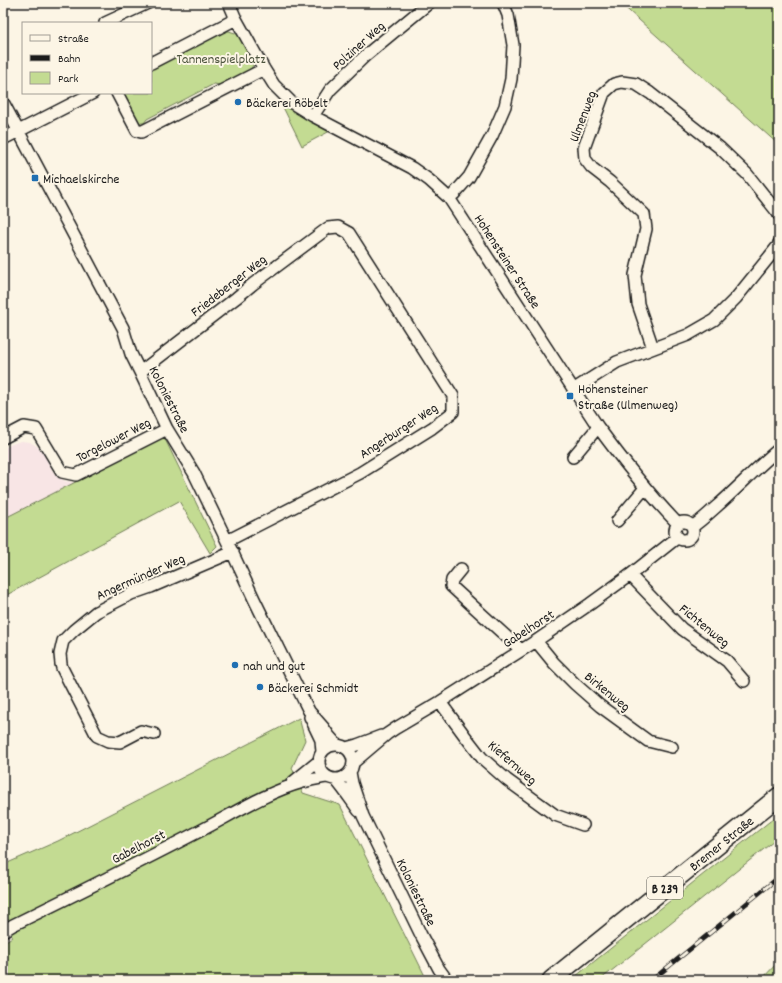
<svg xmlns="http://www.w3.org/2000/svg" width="782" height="983" viewBox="0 0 782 983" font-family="Dekko,sans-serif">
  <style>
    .built { fill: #f8e5e5 }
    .green { fill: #c3db92; stroke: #707c57 }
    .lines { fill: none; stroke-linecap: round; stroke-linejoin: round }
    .minor-casing { stroke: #1c1c1c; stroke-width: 14 }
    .primary-casing { stroke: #1c1c1c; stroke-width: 20 }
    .minor { stroke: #fcf5e5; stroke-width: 11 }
    .primary { stroke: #fcf5e5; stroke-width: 17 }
    .rail-casing { stroke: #1c1c1c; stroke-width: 4.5 }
    .rail { stroke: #fcf5e5; stroke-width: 3; stroke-dasharray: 9; stroke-linecap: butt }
    .poi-dot { fill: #1f6fb2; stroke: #fcf5e5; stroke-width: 1.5 }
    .labels { text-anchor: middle; stroke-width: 4; stroke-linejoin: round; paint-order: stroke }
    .shield { fill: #fcf5e5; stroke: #5f5d58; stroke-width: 1 }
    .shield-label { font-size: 13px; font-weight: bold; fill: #1c1c1c }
    .street-label { font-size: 14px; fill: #1c1c1c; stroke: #fcf5e5 }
    .park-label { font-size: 14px; fill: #4e553f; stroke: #fcf5e5 }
    .poi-label { font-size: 14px; fill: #1c1c1c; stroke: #fcf5e5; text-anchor: start }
  </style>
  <rect width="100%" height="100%" fill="#fcf5e5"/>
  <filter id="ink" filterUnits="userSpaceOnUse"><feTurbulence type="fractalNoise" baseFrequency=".025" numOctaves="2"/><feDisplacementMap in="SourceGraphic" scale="8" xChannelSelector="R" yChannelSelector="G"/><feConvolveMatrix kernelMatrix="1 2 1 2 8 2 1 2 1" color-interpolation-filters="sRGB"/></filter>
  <g filter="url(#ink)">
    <!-- built -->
    <path class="built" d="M21,441L30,442L38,447L44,454L52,470L57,477L65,481L73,482L81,480L3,519V449L12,444Z"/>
    <!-- green -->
    <path class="green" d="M620,3H779V145Z
      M229,31L235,33L241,37L254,60C254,65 252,68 248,71L220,85L214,84L147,119L144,123H139L135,119L122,93H151V68L221,32Z
      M284,101L330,131L302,146L281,103Z
      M164,437L217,546L210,553L179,501L3,597V519Z
      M299,718L305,740L292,768L303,793L340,805L427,980H3V943L12,937L3,915V865L58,841Z
      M779,814V837L600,980H571Z
      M779,961V980H761Z"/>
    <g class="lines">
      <defs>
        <path id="minor" d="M229,3L236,19L264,69L274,85L292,103L313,116L412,168L429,180L449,198L598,427C623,461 649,494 678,524
          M105,23L148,3
          M151,63L236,19
          M117,93L137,131L141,132L264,69
          M3,102L123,328L131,354L140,372L167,429L194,473L227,541L254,599L302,697L309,711L323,727L329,736L337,745
          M313,116L330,90L366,55L429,3
          M3,139L93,93
          M449,198L454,194L469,177L492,136L505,106L511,79L513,45L508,15L503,3
          M653,348L638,304L635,275L646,229L644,214L610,182L592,168L585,159L584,148L604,93L614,84L622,82L636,84L650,93L720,148L747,174L778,213L779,215
          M140,372L236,298L253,284L328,228L338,227L349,233L453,396V412L432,428L360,473L227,541
          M573,390L617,362L688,335L714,320L736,298L778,246L779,243
          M3,438L24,427L36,429L62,472L76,475L167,429
          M573,457L598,427
          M617,521L645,488
          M675 531a9 9 0 1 1 18 0a9 9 0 1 1-18 0Z
          M692,527C701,521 708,514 716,507C738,488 757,467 779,449
          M461,569L452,580L451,586L521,650
          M630,575L682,629L727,661L744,681
          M536,641L554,663L575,684L600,706L648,741L672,747
          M440,702L465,736L482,758L507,780L555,815L583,825
          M310,717L321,740L322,752
          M154,734L141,731L120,742L108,741L97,736L62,668L61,664L60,654L63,641L74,630L96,612L131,594L151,587L233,552
          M319 762a17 17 0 1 1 34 0a17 17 0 1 1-34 0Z
          M346,748L357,745L381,736
          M354,762L387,734L396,728L440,702L536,641L590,604L630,575L678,537
          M350,772L352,783L363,816L421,935L439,969L447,980
          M336,780C344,789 351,800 359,811
          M292,783L319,761
          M3,931L13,925C74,895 134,865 194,834C230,816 264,793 303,782C311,780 318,778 327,777"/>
        <path id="primary" d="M551,980L779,796"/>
      </defs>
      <!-- minor casing -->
      <use href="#minor" class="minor-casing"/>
      <!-- primary casing -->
      <use href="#primary" class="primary-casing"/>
      <!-- minor -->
      <use href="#minor" class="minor"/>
      <!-- primary -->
      <use href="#primary" class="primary"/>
      <defs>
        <path id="rail" d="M652,980L779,877"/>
      </defs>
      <!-- rail casing -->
      <use href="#rail" class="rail-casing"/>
      <!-- rail -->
      <use href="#rail" class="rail"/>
    </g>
  </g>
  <!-- markers -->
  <g class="poi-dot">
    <circle cx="238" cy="102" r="4"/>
    <rect x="31" y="174" width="8" height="8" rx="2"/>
    <rect x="566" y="392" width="8" height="8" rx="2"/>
    <circle cx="235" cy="665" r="4"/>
    <circle cx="260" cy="687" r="4"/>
  </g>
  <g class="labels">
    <!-- shield labels -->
    <rect class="shield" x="647" y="877" width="36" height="22" rx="3"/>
    <g class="shield-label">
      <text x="665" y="893">B 239</text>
    </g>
    <!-- street labels -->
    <g class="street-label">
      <text transform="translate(358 45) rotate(-42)" y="5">Polziner Weg</text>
      <text transform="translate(582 116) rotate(-69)" y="5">Ulmenweg</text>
      <text transform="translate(508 261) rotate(57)" y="5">Hohensteiner Straße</text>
      <text transform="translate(228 285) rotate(-38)" y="5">Friedeberger Weg</text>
      <text transform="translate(170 399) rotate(63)" y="5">Koloniestraße</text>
      <text transform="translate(398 430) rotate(-33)" y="5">Angerburger Weg</text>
      <text transform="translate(113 439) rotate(-27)" y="5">Torgelower Weg</text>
      <text transform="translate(140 576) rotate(-24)" y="5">Angermünder Weg</text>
      <text transform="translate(705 625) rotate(39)" y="5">Fichtenweg</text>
      <text transform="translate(528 628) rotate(-33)" y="5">Gabelhorst</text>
      <text transform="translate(608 691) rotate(39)" y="5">Birkenweg</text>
      <text transform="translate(513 762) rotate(41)" y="5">Kiefernweg</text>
      <text transform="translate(721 843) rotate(-39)" y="5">Bremer Straße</text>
      <text transform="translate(138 846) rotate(-27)" y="5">Gabelhorst</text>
      <text transform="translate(417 892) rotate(64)" y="5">Koloniestraße</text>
    </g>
    <!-- park labels -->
    <g class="park-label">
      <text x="221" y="63">Tannenspielplatz</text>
    </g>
    <!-- poi labels -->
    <g class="poi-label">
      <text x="246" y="107">Bäckerei Röbelt</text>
      <text x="43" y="183">Michaelskirche</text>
      <text x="578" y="393">Hohensteiner<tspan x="578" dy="16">Straße (Ulmenweg)</tspan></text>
      <text x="243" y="670">nah und gut</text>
      <text x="268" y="692">Bäckerei Schmidt</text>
    </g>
  </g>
  <!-- margin -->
  <rect width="782" height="983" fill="none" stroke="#fcf5e5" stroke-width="16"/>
  <rect x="8" y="8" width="766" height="967" fill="none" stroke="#1c1c1c" stroke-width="1.5" filter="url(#ink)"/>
  <!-- legend -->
  <rect x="22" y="22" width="130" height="72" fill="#fcf5e5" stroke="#a29e95"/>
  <rect x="30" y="35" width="20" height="6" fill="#fcf5e5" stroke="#a29e95"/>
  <text x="58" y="42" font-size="12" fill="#1c1c1c">Straße</text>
  <rect x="30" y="55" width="20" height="6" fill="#1c1c1c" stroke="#a29e95"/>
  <text x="58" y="62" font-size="12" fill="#1c1c1c">Bahn</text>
  <rect x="30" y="72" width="20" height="12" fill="#c3db92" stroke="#a29e95"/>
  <text x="58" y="82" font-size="12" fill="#1c1c1c">Park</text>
</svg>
